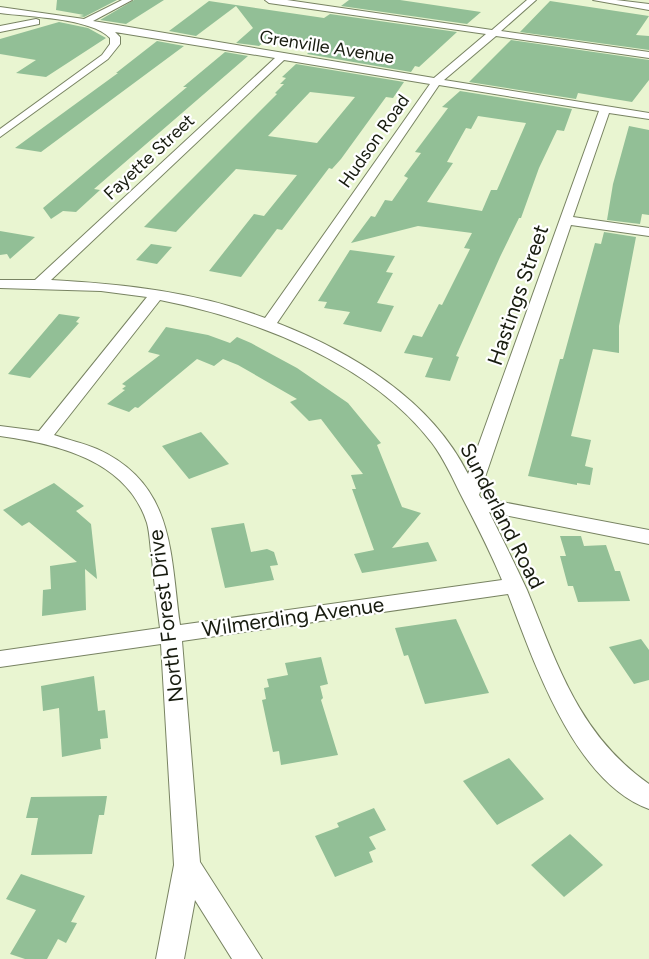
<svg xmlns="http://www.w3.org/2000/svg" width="649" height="959" viewBox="0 0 649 959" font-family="Figtree,sans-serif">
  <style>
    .building { fill: #92bf96; fill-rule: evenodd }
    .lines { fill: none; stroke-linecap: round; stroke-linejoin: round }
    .street-casing { stroke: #788362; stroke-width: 2 }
    .street { fill: #fff; fill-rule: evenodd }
    .labels { text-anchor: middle; stroke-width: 4.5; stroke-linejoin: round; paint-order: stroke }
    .far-street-label { font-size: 18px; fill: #171b0f; stroke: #fff }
    .street-label { font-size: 21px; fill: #171b0f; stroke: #fff }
  </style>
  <rect width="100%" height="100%" fill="#e9f5d1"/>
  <!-- building -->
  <path class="building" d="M57,0H117L84,17L79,16L84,15L56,10Z
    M134,0H164L126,24L100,20Z
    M349,0H400L481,12L467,24L341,6Z
    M209,1L324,18L330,14L457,32L419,67L415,66L411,72L307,54L311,50L264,42L259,46L236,43L253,28L236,6L196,36L169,31Z
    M550,1L649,16L636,35L649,36V50L520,32Z
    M59,22L88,28L106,38L46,77L16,73L36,60L0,54V39Z
    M511,40L649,60V80L632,102L578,93L576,99L469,82Z
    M157,41L184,46L41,152L15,148L118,73H116Z
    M225,52L248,56L94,189L100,190L76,212L63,211L51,219L43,208L187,87H183Z
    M296,64L404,82L393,98L386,97L341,159L332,169L329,168L282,230L277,229L241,277L209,271L254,214L264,216L297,175L236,169L176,232L144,227L277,94L275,93L284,84H280L286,78L282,77ZM310,92L355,97L317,143L268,136Z
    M460,91L572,109L564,131L557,130L539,168L521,218H519L500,257L456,356L459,357L450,381L425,377L433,358L404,353L413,335L422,337L439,304L442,305L470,249L464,248L472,233L418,226L351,243L371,216L375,217L385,200L392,201L408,178L404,176L421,153L415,152L448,108L442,107ZM478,116L526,123L497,190H491L482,211L427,202L453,163L447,162L466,128L471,129Z
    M629,126L649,130V215L642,214L640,224L607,220L613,184Z
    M0,231L35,237L10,259L7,254L0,255Z
    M604,232L636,237L619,326V353L593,349L571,436L591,440L585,466L593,468L590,485L577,483V485L528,476L560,359H563L595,243L601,244Z
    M151,244L172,247L157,264L136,260Z
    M350,250L395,256L386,272L393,273L377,303L394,306L381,332L343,324L350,312L324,308L327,302L318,301Z
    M59,314L80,317L76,322L79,323L30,378L8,374Z
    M166,327L208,335L230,343L237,337L251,343L297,368L348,403L381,443L377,445L402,507L421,513L392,548L428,542L437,561L362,573L354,554L374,550L352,489H356L351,475L363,474L321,419L309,421L290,402L297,399L238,365L223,359L214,366L197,359L138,408L135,407L129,412L107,404L125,390L122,389L126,386L122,384L160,355L148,352Z
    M201,432L229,464L189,479L162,446Z
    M54,483L84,506L76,511L91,524L97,579L85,569L86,610L42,616L43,590L51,589L50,566L77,562L29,522L22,526L3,510Z
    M244,523L251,552L267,549L274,552L278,565L270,566L274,580L225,588L211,528Z
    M560,536H581L584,546L606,545L615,571H620L630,601L578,602L573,586H568L560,556H566Z
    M456,619L489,693L425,704L408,655L404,656L395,628Z
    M641,639L649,650V680L634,684L609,647Z
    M321,657L328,684L320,686L323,698L321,700L338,755L281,765L279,751L273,752L262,700L266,699L264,688L269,687L267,679L288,675L285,663Z
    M94,676L98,711L105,710L108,738L100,739L101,749L62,757L59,708L43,711L41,686Z
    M509,758L544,799L497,825L463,781Z
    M107,796L104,815H99L92,854L31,855L38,818H26L31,797Z
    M374,808L386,830L369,837L376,849L369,852L373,862L335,877L315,836L339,827L337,823Z
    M570,834L603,865L564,897L531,865Z
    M21,874L85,896L71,922L77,923L66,943L58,939L47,959H25L10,954L36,910L6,899Z"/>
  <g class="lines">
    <defs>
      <path id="street" d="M122,0H132L93,21L434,78L486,34L269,3L265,0H287L492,30L527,0H536L501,31L649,52V58L496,36L444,80L649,113V119L609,113L573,217L649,228V236L571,225L479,495L481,498L649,530V544L489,512C502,538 515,564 527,590C558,666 579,735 649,784V809C574,782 534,662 508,594L182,641L200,862L262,959H232L195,900L184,959H156L174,865L161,644L0,667V651L160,628C157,605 154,582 152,559C150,547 150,534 147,523C127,460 57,444 0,436V426L39,431L147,297L101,291L0,288V280H35L275,58L115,32L120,37V44L108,59L0,137V129L102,55L110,44V38C91,18 29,17 0,13V7L84,19ZM284,60L430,84L265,318C197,292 124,284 51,280ZM439,85L599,111L468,474C431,400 352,352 277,323ZM160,300C256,319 371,363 432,443C444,459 452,477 461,495C475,522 490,551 502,580L180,625C170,554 175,484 97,449C84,443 68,440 54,435Z
        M593,0H616L649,4V10Z
        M36,19L39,20V24L0,32V26Z"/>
    </defs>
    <!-- street casing -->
    <use href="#street" class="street-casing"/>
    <!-- street -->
    <use href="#street" class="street"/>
  </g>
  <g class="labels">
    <!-- far-street labels -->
    <g class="far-street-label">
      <text transform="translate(327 47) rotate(9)" y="6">Grenville Avenue</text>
      <text transform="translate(374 141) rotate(-55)" y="6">Hudson Road</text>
      <text transform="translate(149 157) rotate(-43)" y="6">Fayette Street</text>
    </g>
    <!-- street labels -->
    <g class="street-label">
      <text transform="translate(518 295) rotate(-71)" y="7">Hastings Street</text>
      <text transform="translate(502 516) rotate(63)" y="7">Sunderland Road</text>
      <text transform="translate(166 616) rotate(-97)" y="7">North Forest Drive</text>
      <text transform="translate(293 617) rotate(-8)" y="7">Wilmerding Avenue</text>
    </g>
  </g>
</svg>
